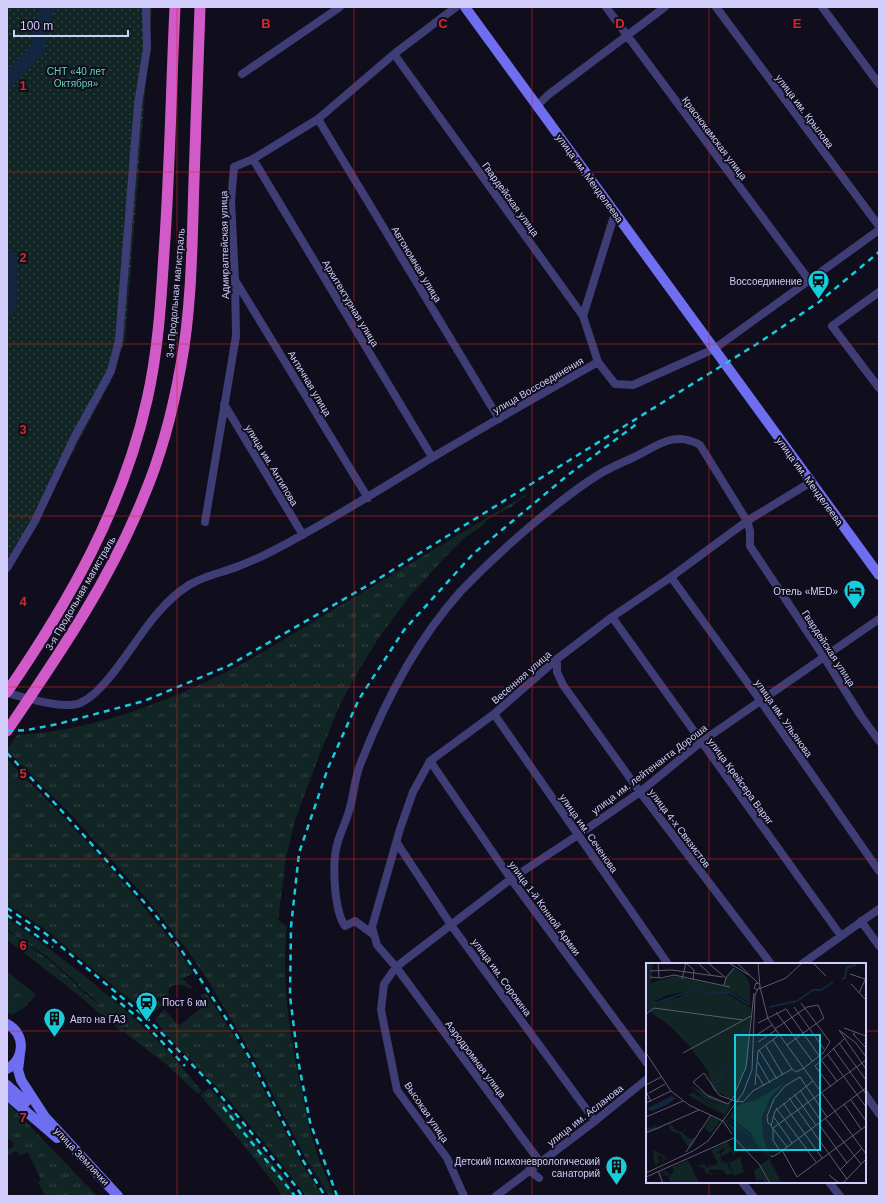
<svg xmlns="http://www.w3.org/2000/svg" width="886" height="1203" viewBox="0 0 886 1203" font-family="Arial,sans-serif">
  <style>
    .grass { fill: url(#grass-tufts) }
    .garden { fill: url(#garden-dots) }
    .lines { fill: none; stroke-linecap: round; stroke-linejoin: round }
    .river { stroke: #122640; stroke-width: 14 }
    .minor { stroke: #3e3d76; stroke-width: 8 }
    .secondary { stroke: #6f6ef0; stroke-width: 10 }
    .trunk { stroke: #d25ac8; stroke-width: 11 }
    .rail { stroke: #16cddd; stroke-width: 2.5; stroke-dasharray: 6 5; stroke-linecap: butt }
    .grid { fill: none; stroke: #d62828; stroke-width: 1; stroke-opacity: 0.55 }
    .labels { text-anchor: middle; stroke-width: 4; stroke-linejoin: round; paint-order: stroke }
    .park-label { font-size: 10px; fill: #62d2b3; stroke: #100d1c }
    .street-label { font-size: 10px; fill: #d2cdfa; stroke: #100d1c }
    .poi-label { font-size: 10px; fill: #d2cdfa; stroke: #100d1c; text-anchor: end }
    .inset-river { fill: none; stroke: #122640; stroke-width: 2 }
    .inset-road { fill: none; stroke: #5e5a75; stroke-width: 1 }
    .view { fill: #16cddd; fill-opacity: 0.15; stroke: #16cddd; stroke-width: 2 }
    .inset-edge { fill: none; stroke: #d2cdfa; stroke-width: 2 }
    .grid-label { font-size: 13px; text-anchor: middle; font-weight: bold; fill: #d62828; stroke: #100d1c; stroke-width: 4; stroke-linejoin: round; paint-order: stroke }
  </style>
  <defs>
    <pattern id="grass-tufts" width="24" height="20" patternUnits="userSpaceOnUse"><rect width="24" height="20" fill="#112524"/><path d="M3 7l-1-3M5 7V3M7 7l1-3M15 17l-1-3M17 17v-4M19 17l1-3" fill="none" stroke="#334345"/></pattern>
    <pattern id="garden-dots" width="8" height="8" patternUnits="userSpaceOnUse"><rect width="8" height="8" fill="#112524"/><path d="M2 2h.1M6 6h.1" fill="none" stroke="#334345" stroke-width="1.8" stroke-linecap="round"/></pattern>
  </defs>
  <rect width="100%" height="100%" fill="#100d1c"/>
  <!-- grass -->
  <path class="grass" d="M530,492L510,508L492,516L478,529L464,538L449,553L408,598L378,639L359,670L342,700L319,756L295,820L286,858L278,920L287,926C281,982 290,1038 302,1092C306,1113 310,1133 317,1154C322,1168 329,1182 334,1196H329L305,1157L261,1071L237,1029L205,976L187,950L146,898L75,819L7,750L17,735C100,730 178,698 251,659Z
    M7,759C52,805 98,852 139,901C158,924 179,948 193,974L182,978L192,988L190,989C185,985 172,981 169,990C168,993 169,998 169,1001L165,1003L159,996L157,998L163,1006L150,1014L119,991L50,933L7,904Z
    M7,918C66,960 125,1005 174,1058C184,1069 192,1080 202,1091L198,1094L167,1065L125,1033L126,1028L104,1011L93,997L81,989L77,983L48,957L18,938L7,929Z
    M7,931L48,959L76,984L79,989L95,1001L109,1016L115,1019L125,1028L123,1033L72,990L7,940Z
    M7,971L36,995L24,1008L12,1015L7,1012Z
    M206,993L247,1056L279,1120L299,1157L301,1163L323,1196H306L280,1162L228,1099L166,1034L155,1020L164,1009L177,1024L180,1025L206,1004L200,995Z
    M209,1088L228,1108L289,1184L293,1196H282L276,1186L242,1143L200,1095Z
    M7,1102L97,1196H69L68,1195L66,1196H45L38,1182L41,1180L28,1152L20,1155L17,1151L7,1156V1150L13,1147V1142L7,1138Z"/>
  <!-- garden -->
  <path class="garden" d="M7,7H152L125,340L111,381L66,465L7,559Z"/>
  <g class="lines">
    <!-- river -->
    <path class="river" d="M7,81L15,72L38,49L40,27L48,7
      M7,256L10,262L11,300L7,310"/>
    <!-- minor -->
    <path class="minor" d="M606,7L809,280
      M716,7L879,226
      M822,7L879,84
      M394,54L583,316L598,362L615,384L633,385L714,349L879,230
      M242,74L340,7
      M537,106L548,95L665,7
      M318,119L499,419
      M253,159L432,457
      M235,280L368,498
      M879,292L832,326L879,388
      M583,316L615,213
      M224,404L303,535
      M205,522L236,336L235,279L231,201L234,167L253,159L318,119L394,54L456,7
      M7,568L35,521L75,436L111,371L119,340L138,104L147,48L146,7
      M671,577L760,700L879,871
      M612,617L841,936
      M557,659V672L563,685L640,792L771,964
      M7,693C24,697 64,710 80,703C92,698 101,687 109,678C135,647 154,607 189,585C205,575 222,573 239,566C261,558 281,547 302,535C346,511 389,484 433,457C487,425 543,393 598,362
      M494,714L668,964
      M430,761L511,879L647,1063
      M397,843L451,925L595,1121
      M861,921L879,946
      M374,935L355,921L345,926C334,911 332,863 337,845C340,833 346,822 349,811C354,796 354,780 360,765C384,703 416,641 461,591C484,567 509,544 534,523C556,505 579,486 603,472C612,467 621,463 630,459C655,448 673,429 700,445L747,521L750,531V546L824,657L861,716L879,741
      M802,964L879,909
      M865,1094L879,1114
      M540,1162L396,967L377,945L372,927L400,829L413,792L430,761L494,714L557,659L612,617L671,577L747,521L811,482
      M529,1170L539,1178
      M742,1182L753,1196
      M829,1182L840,1196
      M464,1196L447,1158L397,1090L381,1010L384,984L396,967L511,879L578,835L640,792L701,742L879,619
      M496,1196L595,1121L647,1079"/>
    <!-- secondary -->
    <path class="secondary" d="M465,7L879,575
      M7,1024C26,1034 25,1059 7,1069
      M20,1054L18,1070L21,1080L45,1117L118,1196
      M7,1085L26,1102
      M7,1095L57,1138"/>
    <!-- trunk -->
    <path class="trunk" d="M7,692C69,602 123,507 147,400C158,352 161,302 164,253C170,171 171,89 175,7
      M7,731C58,656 109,582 143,498C161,456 173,410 181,365C192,305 192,242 194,180C196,123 198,65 200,7"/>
    <!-- rail -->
    <path class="rail" d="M7,731L27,730L58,724L144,701L228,666L370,584L760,342L819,302L879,252
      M7,753L50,798L153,912L176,942L233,1029L255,1067L302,1159L325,1196
      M7,908L46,934L149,1020L210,1083L294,1184L302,1196
      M7,915L53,947
      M112,996L143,1022L185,1066
      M223,1107L295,1196
      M337,1196L310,1122L298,1060L290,996L291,927L299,853L328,768L359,699L404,630L473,554L568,475L638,423"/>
  </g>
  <!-- grid -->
  <path class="grid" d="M177,7V1196M354,7V1196M532,7V1196M709,7V964M7,172H879M7,344H879M7,516H879M7,687H879M7,859H879M7,1031H647M865,1031H879M709,1182V1196"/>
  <!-- icons -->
  <defs>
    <symbol id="station-pin" viewBox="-11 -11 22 30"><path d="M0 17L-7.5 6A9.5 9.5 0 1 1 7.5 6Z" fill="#16cddd" stroke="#100d1c"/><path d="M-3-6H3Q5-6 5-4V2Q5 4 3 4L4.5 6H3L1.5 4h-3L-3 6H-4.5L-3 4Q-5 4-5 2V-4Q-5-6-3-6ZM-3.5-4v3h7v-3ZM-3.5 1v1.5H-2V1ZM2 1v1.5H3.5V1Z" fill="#111"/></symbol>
    <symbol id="hotel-pin" viewBox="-11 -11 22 30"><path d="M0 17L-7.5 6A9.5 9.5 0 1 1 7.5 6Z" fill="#16cddd" stroke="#100d1c"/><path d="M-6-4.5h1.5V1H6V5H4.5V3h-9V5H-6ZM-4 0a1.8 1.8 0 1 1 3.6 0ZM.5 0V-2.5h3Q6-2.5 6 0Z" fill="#111"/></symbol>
    <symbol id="building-pin" viewBox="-11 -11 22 30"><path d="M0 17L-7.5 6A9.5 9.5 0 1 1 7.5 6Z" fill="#16cddd" stroke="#100d1c"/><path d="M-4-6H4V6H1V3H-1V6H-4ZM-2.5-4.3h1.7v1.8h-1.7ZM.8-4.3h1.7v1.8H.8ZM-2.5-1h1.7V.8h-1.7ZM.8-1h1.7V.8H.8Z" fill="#111"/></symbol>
  </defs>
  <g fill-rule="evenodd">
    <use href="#station-pin" x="806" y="268" width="25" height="34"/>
    <use href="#hotel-pin" x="842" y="578" width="25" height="34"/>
    <use href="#station-pin" x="134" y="990" width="25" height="34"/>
    <use href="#building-pin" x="42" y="1006" width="25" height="34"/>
    <use href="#building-pin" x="604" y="1154" width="25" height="34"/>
  </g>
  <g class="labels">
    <!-- park labels -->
    <g class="park-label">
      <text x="76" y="75">СНТ «40 лет<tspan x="76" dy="12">Октября»</tspan></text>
    </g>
    <!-- street labels -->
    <g class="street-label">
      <text transform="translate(805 111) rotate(53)" y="4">улица им. Крылова</text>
      <text transform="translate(715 138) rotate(53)" y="4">Краснокамская улица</text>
      <text transform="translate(590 178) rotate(54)" y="4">улица им. Менделеева</text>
      <text transform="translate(511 199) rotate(54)" y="4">Гвардейская улица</text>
      <text transform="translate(224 245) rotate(-91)" y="4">Адмиралтейская улица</text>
      <text transform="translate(417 264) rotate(59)" y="4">Автономная улица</text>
      <text transform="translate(175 293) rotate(-85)" y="4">3-я Продольная магистраль</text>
      <text transform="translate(351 303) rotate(59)" y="4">Архитектурная улица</text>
      <text transform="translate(310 383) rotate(59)" y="4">Античная улица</text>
      <text transform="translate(538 385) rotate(-30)" y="4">улица Воссоединения</text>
      <text transform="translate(272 465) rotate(59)" y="4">улица им. Антипова</text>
      <text transform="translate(810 481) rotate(54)" y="4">улица им. Менделеева</text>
      <text transform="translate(80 593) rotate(-60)" y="4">3-я Продольная магистраль</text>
      <text transform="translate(829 648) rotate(57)" y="4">Гвардейская улица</text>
      <text transform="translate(521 677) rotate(-41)" y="4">Весенняя улица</text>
      <text transform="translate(784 718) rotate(55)" y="4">улица им. Ульянова</text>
      <text transform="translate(649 769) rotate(-37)" y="4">улица им. лейтенанта Дороша</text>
      <text transform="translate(741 781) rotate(54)" y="4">улица Крейсера Варяг</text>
      <text transform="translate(680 828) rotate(53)" y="4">улица 4-х Связистов</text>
      <text transform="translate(589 833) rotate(55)" y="4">улица им. Сеченова</text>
      <text transform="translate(545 908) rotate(54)" y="4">улица 1-й Конной Армии</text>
      <text transform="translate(502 977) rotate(54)" y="4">улица им. Сорокина</text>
      <text transform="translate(476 1059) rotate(53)" y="4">Аэродромная улица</text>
      <text transform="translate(427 1112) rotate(56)" y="4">Высокая улица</text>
      <text transform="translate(585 1115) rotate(-38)" y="4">улица им. Асланова</text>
      <text transform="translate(82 1156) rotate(47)" y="4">улица Землячки</text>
    </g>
    <!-- poi labels -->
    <g class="poi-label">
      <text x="802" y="285">Воссоединение</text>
      <text x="838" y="595">Отель «MED»</text>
      <text x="162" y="1006" text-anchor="start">Пост 6 км</text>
      <text x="70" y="1023" text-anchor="start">Авто на ГАЗ</text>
      <text x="600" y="1165">Детский психоневрологический<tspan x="600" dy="12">санаторий</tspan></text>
    </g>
  </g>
  <!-- overview -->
  <g transform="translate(646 963)">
    <rect width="220" height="220" fill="#100d1c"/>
    <path d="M140,119L125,133L116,154L117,174L126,200L122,192L113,181L122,195L105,174L82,157L81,159L92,167L87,168L79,158L82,155L111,178L104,169L83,154L91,142L110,137ZM43,123L53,132L65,139L75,141L58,135L45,123L86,142L79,152L54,134ZM47,129L58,138L79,152L76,156L77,152L42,132ZM65,154L75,157L65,170L58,165ZM30,157L24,161L31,168L37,169L41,163L51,168L53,166L55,167L51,169L41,163L37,171L45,176L50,175L45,185L42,184L34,171L25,168L22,161L12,167L0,169L1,165L8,164V160L11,165ZM81,179L90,191L87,192L86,188L76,193L75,190L79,187L78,185L70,190H74L76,200L79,198L80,201L84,198L82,202L87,210L81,212L77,207H63V210H72L66,211L65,214V211L60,210L58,205L50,203L58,201L63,206V200L65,203L72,201L65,187ZM41,187L20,197L17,196L18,198L15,200L17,195L12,192L13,199L10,202L8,199L7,187L17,192L21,197ZM42,197L53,220H46L35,201L33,205L25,212L15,213L19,211L18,208L15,212L14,209L19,207L24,212L28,209L26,204Z" fill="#112524"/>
    <path d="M94,194L98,209L88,213L83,200ZM123,196L136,220L133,218L125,220L114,202ZM35,202H36L46,220H25L22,214ZM114,204L123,220H119L116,216L110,218L108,207Z" fill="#112524"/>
    <path d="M0,0H7L5,20L28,13L77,23L80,13L89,5L99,12L104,22V40L85,29H63L49,26L22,32L5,40L0,39ZM46,27L83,32L105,45L101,104L85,136L67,127L62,109L46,86L24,63L0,46V43L24,35H32Z" fill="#112524"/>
    <path d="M26,133L30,135L21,142L6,148L0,146Z" fill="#122640"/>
    <path class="inset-river" d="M196,16L199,15L201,4L208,3L210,0M0,41L13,39L49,26L63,30H84L104,42M123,44L151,38L167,27H175L187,19M64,120L72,119L76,113V107L88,104V82L94,71L103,64"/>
    <path class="inset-road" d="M12,0L13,15M52,0L65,12M62,0L80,15M83,0L103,12M91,0L112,20M112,0L114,24L111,27L108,25L110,20L113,21M167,0L180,13M4,8L26,7L77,14M204,11L219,16M4,14L15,15L28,12L84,24M36,16L40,0L48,7L47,17M205,21L220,37M78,22L80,15L88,5M114,24L122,56L220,191M113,26L140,15L156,0M108,30L100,104L86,137L82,141L62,133L47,119L58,110L72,131L75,133L86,137L89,138L97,139L107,128L146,106L150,109L158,105L177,90L184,79L155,40M213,30L220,15M148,44L178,86M130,49L167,99M0,51L8,45L97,57M112,60L140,46L174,94M198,65L220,73M129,66L161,44L172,42L178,55L141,82M193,67L220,106M193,67L210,80L220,94M209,70L207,71L220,85M112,71L126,62M127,77L146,106M112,79L130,67M193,80L220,117M120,83L137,112M187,85L220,131M113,87L131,116M0,90L25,128L43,142L77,158L86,171M37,90L105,53M182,92L220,144M176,98L191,118M112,99L124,120M111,111L118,123M0,122L15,114M109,122L112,88L133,72M185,124L169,103L198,76M154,127L175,158M0,128L5,139M3,130L19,121M148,131L170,162M143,135L201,216M205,137L220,158M0,140L25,128M137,140L176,195M198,141L215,166M130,145L170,199M127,153L146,180M0,154L37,138M179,155L215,201M172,160L201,200M125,162L122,160L121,153L128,136L139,123L154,114L181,154M127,165L220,97M127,165V177L134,188M0,170L53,147M141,184L125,163L129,148L167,118M136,187L151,214L220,163M40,189L65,152M125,192L126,194L133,190L220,125M194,207L216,185M12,208L17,220M0,210L47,188L62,178L97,130L106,107L109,32L112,26M183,212L193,220M0,214L88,175L113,201L124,220M197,220L220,196"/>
    <path class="view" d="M89,72H174V187H89Z"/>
    <rect width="220" height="220" class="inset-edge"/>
  </g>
  <g class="grid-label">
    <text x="266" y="28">B</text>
    <text x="443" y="28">C</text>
    <text x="620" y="28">D</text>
    <text x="797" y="28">E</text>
    <text x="23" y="90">1</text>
    <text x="23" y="262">2</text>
    <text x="23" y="434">3</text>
    <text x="23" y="606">4</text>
    <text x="23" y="778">5</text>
    <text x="23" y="950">6</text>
    <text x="23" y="1122">7</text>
  </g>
  <!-- border -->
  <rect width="886" height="1203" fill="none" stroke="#d2cdfa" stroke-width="16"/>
  <!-- scale -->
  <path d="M14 30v6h114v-6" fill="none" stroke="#d2cdfa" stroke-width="2"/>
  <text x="20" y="30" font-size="12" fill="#d2cdfa" stroke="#100d1c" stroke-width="3" paint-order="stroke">100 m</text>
</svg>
